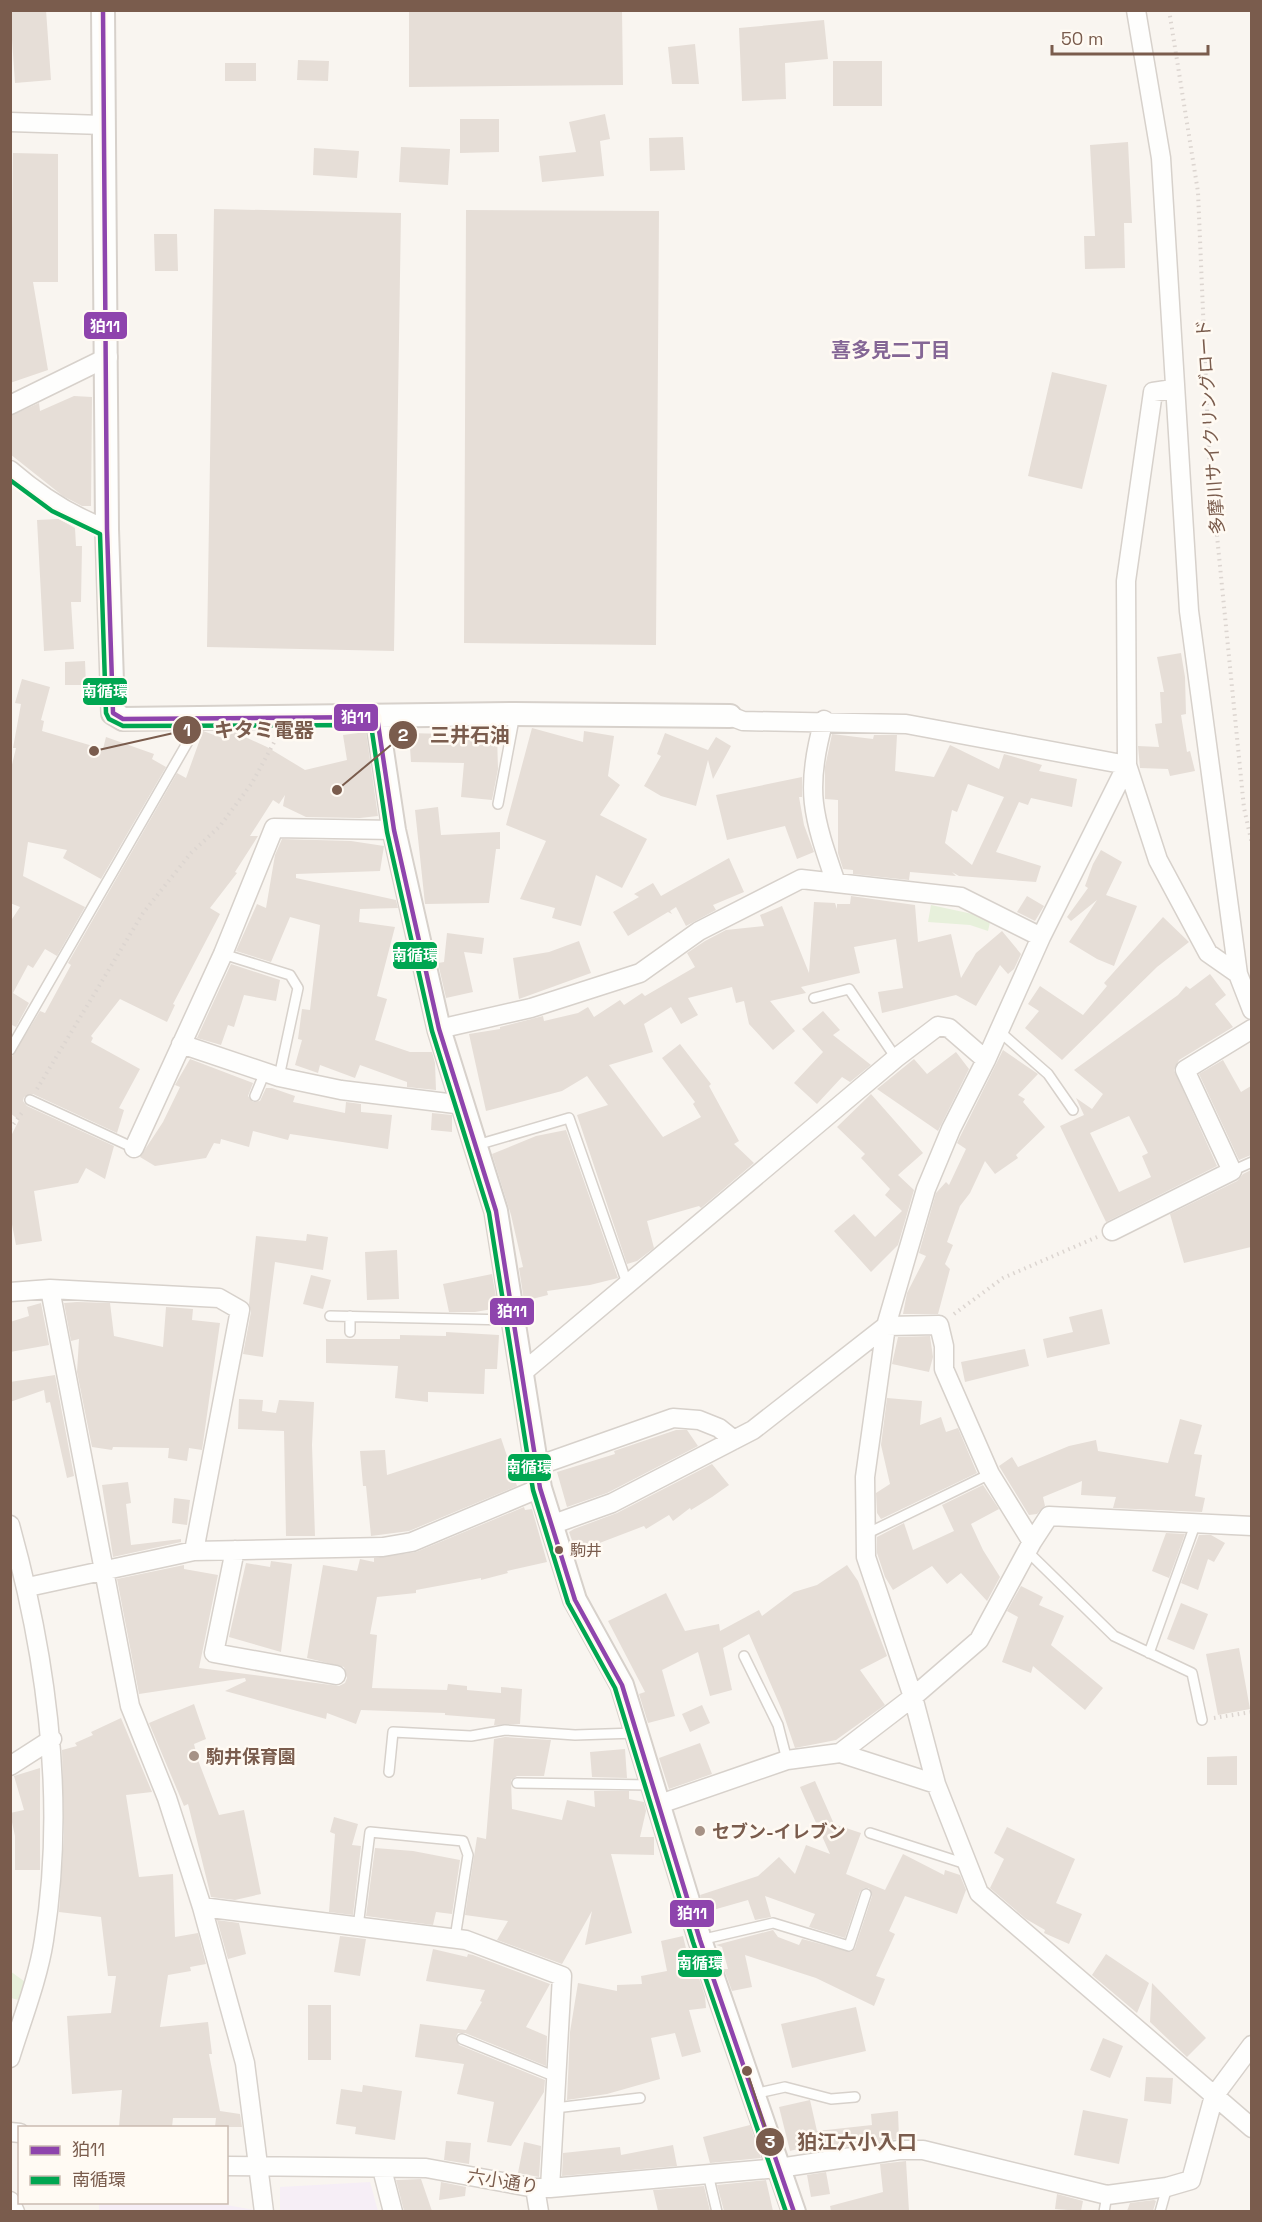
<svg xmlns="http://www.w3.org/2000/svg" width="1262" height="2222" viewBox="0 0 1262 2222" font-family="'Space Grotesk','Noto Sans JP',sans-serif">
<rect width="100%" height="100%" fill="#f9f5f0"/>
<!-- education -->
<path fill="#f6eef6" d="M370 2182 378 2211H280V2187Z
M99 2202 216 2203 260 2211 99 2212Z"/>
<!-- green -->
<path fill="#e7f0db" d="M931 905 991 918 988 931 970 925 928 922Z
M10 1971 28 1984 22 2001 11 1998Z"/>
<!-- building -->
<path fill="#e6ded7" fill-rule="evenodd" d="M10 10H46L51 80 15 83Z
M409 10H622L623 85 409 87Z
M824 20 828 59 785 63 786 99 742 101 739 28Z
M695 44 699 84H672L668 47Z
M298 60 329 61 328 81 297 80Z
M833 61H882V106H833Z
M225 63H256V81H225Z
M605 114 610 139 600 141 604 176 542 182 539 156 576 152 569 122Z
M460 119H499V152L460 153Z
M683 137 685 170 650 171 649 138Z
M1128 142 1132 223H1124L1125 268 1085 269 1084 236H1095L1090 145Z
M401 147 450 149 448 185 399 182Z
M314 148 359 151 357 178 313 175Z
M13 153 58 154V282H33L48 370 10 383Z
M214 209 401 213 394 651 207 647Z
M466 210 659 211 656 645 464 643Z
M154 234H177L178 271H155Z
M1052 372 1107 385 1082 489 1028 476Z
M74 396 92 397 91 506H82L63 496 10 454V416L39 403 40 411Z
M59 519 75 528 76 546H82L81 602H71L74 649 44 651 37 520Z
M1181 653 1185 677 1186 714 1181 715 1187 752 1190 751 1195 771 1170 776 1168 769 1140 768 1138 746 1159 747 1155 724 1162 723 1160 692H1164L1157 657Z
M85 661 86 685H65V662Z
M22 679 50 687 41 720 44 721 42 731 103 749 106 737 154 754 152 759 166 767 101 879 63 858 67 850 28 842 23 876 85 907 57 956 45 949 33 968 28 965 13 993 29 1003 16 1027 10 1024V922L20 907 10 903V773L16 748H13L21 704 15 703Z
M532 728 583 742 584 731 614 736 608 776 620 785 600 815 647 839 622 888 596 875 581 926 552 918 555 908 520 899 546 841 506 825Z
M203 731 228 740 232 731 267 747 305 770 347 760 343 735 366 732 378 816 360 818 306 817 283 806 285 795 279 804 273 800 250 836H258L235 872 237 873 210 908 220 914 173 1004 175 1005 167 1022 120 999 91 1036 93 1038 91 1042 140 1069 119 1108 124 1110 117 1133 33 1094 24 1097 23 1101 27 1106 114 1146 105 1179 86 1168 78 1183 34 1191 42 1241 16 1245 10 1214V1138L19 1120 10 1113V1060L40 1011 45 1013 71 965 68 963 177 773 186 778Z
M409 733 446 734V736L497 734 498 769 492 800 461 797 464 763 411 762Z
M665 733 708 750 716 737 731 746 713 779 708 760 696 806 661 796 644 786 661 756 657 754Z
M832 734 873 739 874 735H897L895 771 934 777 950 745 999 769 1004 754 1042 765 1039 771 1077 779 1072 807 1031 798 1028 805 1019 802 996 852 1041 866 1036 882 959 876 952 872 956 876 910 872 909 880 853 874V870L843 869 838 853V800L825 799V767ZM968 784 1004 797 972 865 945 843 952 810 957 812Z
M802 777V797H799L804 825 814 852 797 859 785 826 727 840 716 795Z
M438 807 441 835 500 832V849H496L489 903 425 904 415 810Z
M282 839 351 841 384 846 380 871 296 874V878L396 900 398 908 360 909 359 922 395 927 377 996 387 999 375 1040 410 1052H432L435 1063 436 1090 407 1087V1082L360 1065 355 1078 320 1065 318 1073 295 1065 302 1040 298 1039 302 1009 310 1010 320 925 290 917 271 962 236 951 257 904 266 908 275 855Z
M1101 850 1122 862 1106 895 1137 906 1114 966 1097 959 1069 942 1097 900 1071 921 1067 917 1088 888 1085 886 1093 864Z
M729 858 744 892 713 905 716 910 686 926 676 907 670 911 672 914 668 912 628 936 613 912 639 897 634 894 653 883 661 896Z
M851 896 915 905 918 942 951 934 961 978 976 953 1002 931 1021 954 1014 969 1008 974 1000 965 976 1006 956 995 882 1013 878 992 903 988 896 939 854 947 860 973 801 987 806 993 770 1001 795 1031 773 1050 749 1024 744 1001 736 1003 732 987 688 998 698 1015 681 1024 671 1007 644 1024 653 1052 609 1065 663 1137 701 1117 693 1104 695 1102 662 1058 680 1044 711 1084 709 1086 739 1141 734 1144 754 1163 701 1208 699 1206 647 1221 654 1248 637 1261 627 1264 577 1115 608 1105 587 1076 562 1091 486 1111 469 1034 500 1029V1027L543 1016 544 1021 578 1013 588 1007 594 1017 620 1000 624 1005 642 993 645 996 695 967 687 953 705 941 726 930 764 926 760 915 782 906 809 973 814 902 835 903 837 909V904H850Z
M1027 896 1044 906 1035 921 1017 912Z
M1163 917 1189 942 1157 967 1062 1060 1025 1028 1039 1011 1028 1004 1040 986 1083 1015 1107 986 1104 983Z
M447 933 484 938 482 954 464 952 473 992 446 998 438 963 444 962Z
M579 941 591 973 519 999 513 958 549 952Z
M231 964 280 980 276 1001 244 995 234 1027 228 1025 221 1045 197 1038Z
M1210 974 1226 995 1215 1004 1233 1027 1179 1060 1174 1070 1217 1166 1106 1222 1060 1126 1084 1115 1076 1098 1092 1109 1103 1094 1074 1070 1178 995 1186 986 1190 989ZM1129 1116 1148 1153 1142 1156 1151 1177 1119 1192 1090 1133Z
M823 1011 840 1030 833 1035 871 1065 850 1082 842 1077 817 1104 794 1083 823 1052 802 1029Z
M1003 1050 1038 1074 1018 1095 1025 1099 1023 1102 1045 1127 1016 1155 1018 1158 995 1174 985 1161 970 1193 960 1206 947 1242 953 1245 945 1264 950 1269 938 1314H903L907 1293 926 1256 919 1253 936 1193 946 1182 949 1185 966 1149 957 1143Z
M956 1052 969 1069 938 1131 877 1089 914 1059 927 1074Z
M190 1059 253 1083 248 1096 253 1102 260 1101 266 1088H272L295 1096 293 1102 345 1113 346 1102 361 1104V1112L392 1115 388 1149 290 1134 288 1140 253 1131 249 1147 221 1139 220 1144 214 1143 206 1158 155 1166 140 1157 163 1122 180 1087 175 1085Z
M1223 1060 1241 1092 1251 1086V1155L1239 1160 1199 1074Z
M871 1094 923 1153 898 1175 914 1190 898 1245 871 1272 834 1231 854 1214 875 1237 902 1211 885 1195 890 1189 861 1158 865 1154 837 1127Z
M432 1113 452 1115V1132L431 1130Z
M566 1130 618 1278 590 1285 547 1291 548 1295 524 1301 519 1268 523 1267 511 1215 492 1154 536 1136Z
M1251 1170V1247L1184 1263 1170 1214 1237 1181 1243 1174Z
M307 1234 328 1237 323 1270 275 1262 263 1357 243 1354 251 1312 249 1304 256 1236 306 1241Z
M397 1250 399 1299 367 1300 365 1252Z
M492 1274 498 1308 475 1312H449L443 1284Z
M311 1275 331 1280 323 1309 303 1304Z
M77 1302 110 1303 114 1336 163 1347 166 1307 193 1309 192 1320 220 1323 202 1450 189 1448 187 1461 168 1458 169 1448 113 1447 112 1450 92 1447 77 1372 79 1339 71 1341 64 1303Z
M41 1303 49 1345 10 1352V1322L29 1316 27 1307Z
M1102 1309 1110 1344 1047 1358 1043 1339 1073 1332 1069 1317Z
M446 1332 499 1335 497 1369H485L484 1394 428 1392V1402L395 1398 398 1366 326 1363V1339H400V1335L446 1336Z
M930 1336 933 1357 929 1372 892 1364 898 1337Z
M1025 1349 1029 1366 965 1382 961 1362Z
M55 1375 74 1476 67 1478 50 1402 46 1403 44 1390 10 1402V1382Z
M887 1398 922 1401 920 1425 941 1417 946 1432 958 1428 977 1473 881 1519 877 1513 876 1493 890 1484 881 1445Z
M239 1399 263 1400 262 1411 276 1413 279 1400 314 1402 312 1445 315 1536H286L284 1431 238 1429Z
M1180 1419 1202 1425 1194 1454 1202 1455 1195 1496 1205 1498 1202 1512 1113 1508 1116 1497 1081 1495 1082 1481 1043 1497 1045 1506 1037 1514 1029 1515 999 1466 1012 1457 1018 1467 1069 1446 1096 1440 1098 1451 1168 1463Z
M676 1430H687L698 1446 607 1493 567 1507 557 1472 615 1454 614 1451Z
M501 1438 517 1486 409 1531 371 1536 366 1486H363L360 1451 385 1450 387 1475Z
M712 1464 729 1485 712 1497 691 1510 690 1508 673 1521 669 1515 646 1529 644 1526 576 1552 569 1532 574 1529 617 1513Z
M128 1482 131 1503 126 1504 131 1545 181 1539V1542L113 1557 102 1485Z
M983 1485 999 1509 971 1524 983 1550 1000 1577 987 1601 961 1573 947 1584 932 1566 893 1590 885 1577 877 1553V1537L904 1523 913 1550 954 1531 942 1505Z
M174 1498 190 1500 187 1525 172 1523Z
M524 1507 525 1510 532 1509 547 1562 507 1571 508 1573 481 1580V1578L416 1590V1593L377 1597 370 1634 377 1635 372 1688 447 1690 448 1684 467 1686V1690L501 1693V1687L522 1689 520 1724 494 1725 495 1719 445 1715V1713L361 1710 356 1724 327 1713 326 1719 225 1691 246 1681 245 1678 139 1694 117 1579 184 1565V1569L218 1575 199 1668 339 1686 345 1683 347 1678 344 1667 307 1658 323 1565 357 1571 360 1559 374 1562V1558L416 1552Z
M1166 1533 1185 1534 1169 1578 1152 1571Z
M1199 1535H1211L1225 1543 1214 1562 1208 1559 1198 1590 1181 1583Z
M271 1561 292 1564 281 1652 229 1637 246 1563 270 1567Z
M847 1565 858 1581 887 1656 860 1670 885 1705 836 1740 795 1748 782 1710 749 1634 723 1648 732 1690 710 1696 698 1652 662 1670 675 1716 648 1723 639 1694 645 1692 608 1621 666 1593 685 1631 719 1624 720 1631 759 1610 762 1616 794 1592 817 1585Z
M1021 1586 1043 1597 1039 1605 1064 1616 1051 1645 1103 1688 1085 1710 1033 1666 1031 1673 1002 1662 1018 1617 1007 1611Z
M1181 1603 1208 1614 1194 1650 1167 1639Z
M1239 1648 1250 1709 1218 1715 1206 1654Z
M194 1704 206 1739 194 1744 198 1760 219 1815 244 1810 261 1894 235 1900 211 1897 188 1804 184 1806 149 1723Z
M702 1705 710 1723 690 1732 682 1714Z
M121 1718 152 1792 126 1795 139 1877 173 1874 175 1937 198 1933 206 1964 190 1967 191 1971 168 1975 160 2027 208 2022 212 2054H209L220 2111 240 2114 242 2127H215L216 2118H173L172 2127H119L122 2090 72 2094 67 2016 111 2013 116 1976H108L101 1917 59 1912 64 1836 62 1750 77 1746 75 1743 93 1735 91 1732Z
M505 1737 551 1740 544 1776H517L511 1780 512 1809 562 1820 567 1800 595 1807 594 1791H629V1799L644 1802 646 1811 640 1837H654V1855L611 1854 632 1933 585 1945 592 1911 562 1964 497 1940 508 1921 465 1915 477 1837 486 1839 494 1739Z
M700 1743 712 1774 669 1789 659 1758Z
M625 1749 627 1778 592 1777 590 1752Z
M1237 1756V1785H1207V1757Z
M40 1768V1870H15V1836L10 1813 24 1810 14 1776Z
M815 1781 834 1824 861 1833 846 1874 885 1890 903 1854 944 1875 945 1870 960 1875 966 1890 957 1914 905 1896 889 1931 895 1934 876 1976 885 1979 874 2006 816 1978 745 1955 752 1987 732 1991 724 1969H728L722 1947 716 1945 773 1930 778 1937 799 1945 802 1939 851 1952 855 1948 872 1896 869 1888H864L860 1892 845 1938 809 1927 815 1914 765 1896 771 1917 755 1920 748 1900 706 1912 700 1895 758 1876 779 1857 795 1874 806 1845 830 1854 800 1787Z
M334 1817 358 1824 352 1845 361 1846 353 1915 329 1912 335 1834 330 1832Z
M1007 1827 1075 1859 1056 1903 1082 1914 1069 1944 1044 1933 1045 1930 1026 1919 990 1888 1004 1859 994 1853Z
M375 1848 413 1851 460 1860 452 1914 436 1912 433 1925 366 1916Z
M217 1920 239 1923 246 1954 228 1959Z
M340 1936 366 1939 360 1976 334 1972Z
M683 1936 692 1973 697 1972 705 1996 706 2008 689 2010 701 2052 682 2057 675 2033 651 2038 660 2079 607 2094 567 2100 570 2032 578 1983 617 1991V1985L642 1984 641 1976 667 1971 661 1941Z
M433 1949 467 1957 468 1954 473 1955 550 1984 526 2027 547 2036 546 2066 465 2033H458L456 2037 459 2045 545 2080 544 2092 511 2146 487 2142 494 2102 457 2094 464 2064 415 2057 420 2024 466 2030 482 2002 480 2001 485 1990 426 1981Z
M1106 1954 1149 1983 1137 2013 1092 1975Z
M1152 1983 1206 2038 1187 2057 1150 2022Z
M308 2005H331V2060H308Z
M856 2007 866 2051 792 2068 781 2024Z
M1103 2038 1123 2046 1110 2078 1090 2070Z
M1146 2077 1173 2078 1171 2104 1144 2101Z
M363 2085 402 2091 395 2140 355 2134 356 2127 336 2124 341 2089 362 2092Z
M810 2100 817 2131 872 2125 871 2114 898 2111 899 2139 802 2153V2148L790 2151 779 2107Z
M1083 2110 1128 2119 1119 2164 1074 2155Z
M750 2125 761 2158 710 2163 703 2137Z
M446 2141 471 2143 469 2164 444 2160Z
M524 2142 541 2146 539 2177 518 2173Z
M673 2145 677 2166 562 2176 563 2153 620 2147 621 2155Z
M906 2161 909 2211H831L830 2206 883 2192 880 2164Z
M826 2172 830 2194 811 2197 807 2175Z
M421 2179 432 2211H404L396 2180Z
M766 2180 773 2211H724L717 2185Z
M441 2182 466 2187 465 2196 439 2200Z
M704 2186 710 2211H658L653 2190Z
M1057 2194 1083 2201 1081 2211 1055 2209Z
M1154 2200 1156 2201 1153 2211H1127L1130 2203Z"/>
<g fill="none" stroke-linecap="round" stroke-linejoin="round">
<defs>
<path id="service" d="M498 804 515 714
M223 954 290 975 298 988 279 1077
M814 998 849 989 896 1058
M999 1031 1048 1074 1073 1110
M10 1050 201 719
M255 1096 265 1072
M30 1100 134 1148
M477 1145 569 1118 628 1286
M1232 1171 1252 1162
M330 1316 514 1320
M350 1316V1332
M866 1534 990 1474
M1028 1552 1114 1636 1192 1673 1202 1720
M1149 1653 1195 1525
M744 1656 778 1725 787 1760
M389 1772 393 1732 471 1736 505 1730 575 1735 636 1733
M517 1783 652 1785
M870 1833 966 1864
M358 1927 370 1832 463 1841 468 1855 455 1938
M700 1940 773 1923 849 1946 866 1894
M462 2039 556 2077
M754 2094 785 2087 831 2099 855 2097
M555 2108 640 2098
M708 2174 717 2212
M1104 2212 1107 2195
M1160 2212 1167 2187"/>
<path id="minor" d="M1136 10 1161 158 1189 611 1238 974 1252 1010
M10 122 103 125
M1173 389 1153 392 1126 581 1127 765 1158 860 1208 953 1238 974
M10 405 108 357
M10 470C40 496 70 516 107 529
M730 716 743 721 906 724 1127 765
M824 720C804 790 813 816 836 883
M1127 765 1041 937 986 1060 951 1129 926 1189 886 1326 865 1477 866 1557 913 1697 936 1784 979 1893 1252 2128
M439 1029 531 1008 640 973 699 931 801 879 961 897 1041 937
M181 1044 279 1077 341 1090 464 1105
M134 1148 223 954 274 828 394 830
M1112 1231 1232 1171 1185 1070 1252 1029
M50 1289 130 1706 167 1798 202 1907 245 2063 264 2212
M10 1292 50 1289 219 1298 240 1310 194 1551
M522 1373 896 1058 938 1026 949 1028 986 1060
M537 1466 673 1418 699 1420 719 1428 734 1440
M10 1525C47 1658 66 1802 44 1940 38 1979 22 2019 10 2058
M551 1525 612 1503 753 1430 886 1326 939 1325 944 1346V1369L990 1474 1032 1542
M235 1550 214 1653 336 1675
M28 1587 194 1551 383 1547 412 1542 540 1488
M840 1753 936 1784
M10 1766 52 1739
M657 1805 787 1760 840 1753 913 1697 979 1640 1032 1542 1049 1516 1252 1526
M202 1907 466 1940 562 1976 550 2188
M10 2132 20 2133
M226 2166 426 2168 535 2188H550L779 2168 899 2150H923L1107 2195 1167 2187 1191 2180 1214 2096 1252 2045
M382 2169 393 2212
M535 2188 539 2212
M10 2201 15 2212"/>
<path id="tertiary" d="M103 10 107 529 113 713 123 719 515 714 730 716
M377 717 394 830 439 1029 496 1211 540 1488 575 1600 622 1685 700 1940 794 2212"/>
</defs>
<!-- service casing -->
<use href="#service" stroke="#d7d1cb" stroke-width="12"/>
<!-- minor casing -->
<use href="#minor" stroke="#d7d1cb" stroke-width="21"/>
<!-- tertiary casing -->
<use href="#tertiary" stroke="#d7d1cb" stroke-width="26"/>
<!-- path -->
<path stroke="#dcd5d0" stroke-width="4" stroke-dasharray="1.5 4.5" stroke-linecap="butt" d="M1169 10 1198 192 1209 455 1244 808 1252 844
M37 1089 143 913 191 853 220 826 252 783 277 737
M10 1129 24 1110
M954 1314 1003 1278 1097 1237
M1214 1718 1252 1712"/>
<!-- service -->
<use href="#service" stroke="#fefefd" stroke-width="9"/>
<!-- minor -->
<use href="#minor" stroke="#fefefd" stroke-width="18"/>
<!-- tertiary -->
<use href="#tertiary" stroke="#fefefd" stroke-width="22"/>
<defs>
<path id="bus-1" d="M103 10 107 529 113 713 123 719 377 717 394 830 439 1029 496 1211 540 1488 575 1600 622 1685 700 1940 794 2212"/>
<path id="bus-2" d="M10 480 52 511 100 534 106 713 109 719 123 726 371 725 387 832 432 1031 489 1213 533 1490 568 1603 615 1688 693 1942 786 2212"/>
</defs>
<!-- bus-1 casing -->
<use href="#bus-1" stroke="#fffaf3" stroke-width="9"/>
<!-- bus-2 casing -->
<use href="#bus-2" stroke="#fffaf3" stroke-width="9"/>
<!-- bus-1 -->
<use href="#bus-1" stroke="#8e44ad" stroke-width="4.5"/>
<!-- bus-2 -->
<use href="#bus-2" stroke="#00a651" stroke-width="4.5"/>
</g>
<!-- markers -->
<circle fill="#7a5c4d" stroke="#fffaf3" stroke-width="2" cx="559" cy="1550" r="5"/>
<g fill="#a69286" stroke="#fffaf3" stroke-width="2">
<circle cx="194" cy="1756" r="6"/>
<circle cx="700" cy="1831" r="6"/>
</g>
<g text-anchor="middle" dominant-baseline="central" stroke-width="5" stroke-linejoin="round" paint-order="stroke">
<!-- bus labels -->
<g font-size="16" fill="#7a5c4d" stroke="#fffaf3" text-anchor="start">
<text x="570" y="1550">駒井</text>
</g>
<!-- street labels -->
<g font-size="18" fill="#7a5c4d" stroke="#fffaf3">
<text transform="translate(1210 427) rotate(-94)">多摩川サイクリングロード</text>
<text transform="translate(503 2181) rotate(9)">六小通り</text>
</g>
<!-- poi labels -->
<g font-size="18" font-weight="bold" fill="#7a5c4d" stroke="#fffaf3" text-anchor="start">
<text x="206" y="1756">駒井保育園</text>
<text x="712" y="1831">セブン-イレブン</text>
</g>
<!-- neighbourhood labels -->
<g font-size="20" font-weight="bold" fill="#846695" stroke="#fffaf3">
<text x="891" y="350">喜多見二丁目</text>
</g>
</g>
<!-- callouts -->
<path fill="none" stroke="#7a5c4d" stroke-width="2" d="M94 751L187 730M337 790L403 735M747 2071L770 2142"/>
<g fill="#7a5c4d" stroke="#fffaf3" stroke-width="2">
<circle cx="94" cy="751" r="6"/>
<circle cx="337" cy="790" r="6"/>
<circle cx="747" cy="2071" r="6"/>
<circle cx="187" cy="730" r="15"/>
<circle cx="403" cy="735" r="15"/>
<circle cx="770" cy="2142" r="15"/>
</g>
<g font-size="18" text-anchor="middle" font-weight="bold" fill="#fff">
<text x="187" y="736">1</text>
<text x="403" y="741">2</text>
<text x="770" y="2148">3</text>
</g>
<g font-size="20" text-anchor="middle" font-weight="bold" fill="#7a5c4d" stroke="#fffaf3" stroke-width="5" stroke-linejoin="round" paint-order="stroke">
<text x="264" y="737">キタミ電器</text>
<text x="470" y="742">三井石油</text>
<text x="857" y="2149">狛江六小入口</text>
</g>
<g stroke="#fffaf3" stroke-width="2">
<rect x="83" y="311" width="45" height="29" rx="6" fill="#8e44ad"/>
<rect x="82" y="677" width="46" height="29" rx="6" fill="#00a651"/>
<rect x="333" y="703" width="46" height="29" rx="6" fill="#8e44ad"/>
<rect x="392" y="941" width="46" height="29" rx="6" fill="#00a651"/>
<rect x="489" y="1297" width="46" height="29" rx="6" fill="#8e44ad"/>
<rect x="507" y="1453" width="45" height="29" rx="6" fill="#00a651"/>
<rect x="669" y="1899" width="46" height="29" rx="6" fill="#8e44ad"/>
<rect x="677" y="1949" width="46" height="29" rx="6" fill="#00a651"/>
</g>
<g font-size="16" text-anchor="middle" font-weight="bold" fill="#fff">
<text x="105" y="332">狛11</text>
<text x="105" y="697">南循環</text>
<text x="356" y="723">狛11</text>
<text x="415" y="961">南循環</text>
<text x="512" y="1317">狛11</text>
<text x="529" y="1473">南循環</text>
<text x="692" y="1919">狛11</text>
<text x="700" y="1969">南循環</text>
</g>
<!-- border -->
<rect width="1262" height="2222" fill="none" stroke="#7a5c4d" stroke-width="24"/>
<!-- legend -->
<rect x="18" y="2126" width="210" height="78" fill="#fffaf3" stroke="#cabbb1" stroke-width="1.5"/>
<rect x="30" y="2146" width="30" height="9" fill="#8e44ad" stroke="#cabbb1" stroke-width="1.5"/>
<text x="72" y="2156" font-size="18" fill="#7a5c4d">狛11</text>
<rect x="30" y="2176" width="30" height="9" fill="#00a651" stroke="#cabbb1" stroke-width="1.5"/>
<text x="72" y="2186" font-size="18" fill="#7a5c4d">南循環</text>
<!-- scale -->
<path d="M1052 45v9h156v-9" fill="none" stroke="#7a5c4d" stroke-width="3"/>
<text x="1061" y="45" font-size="18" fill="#7a5c4d" stroke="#fffaf3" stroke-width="4.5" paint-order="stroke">50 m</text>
</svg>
